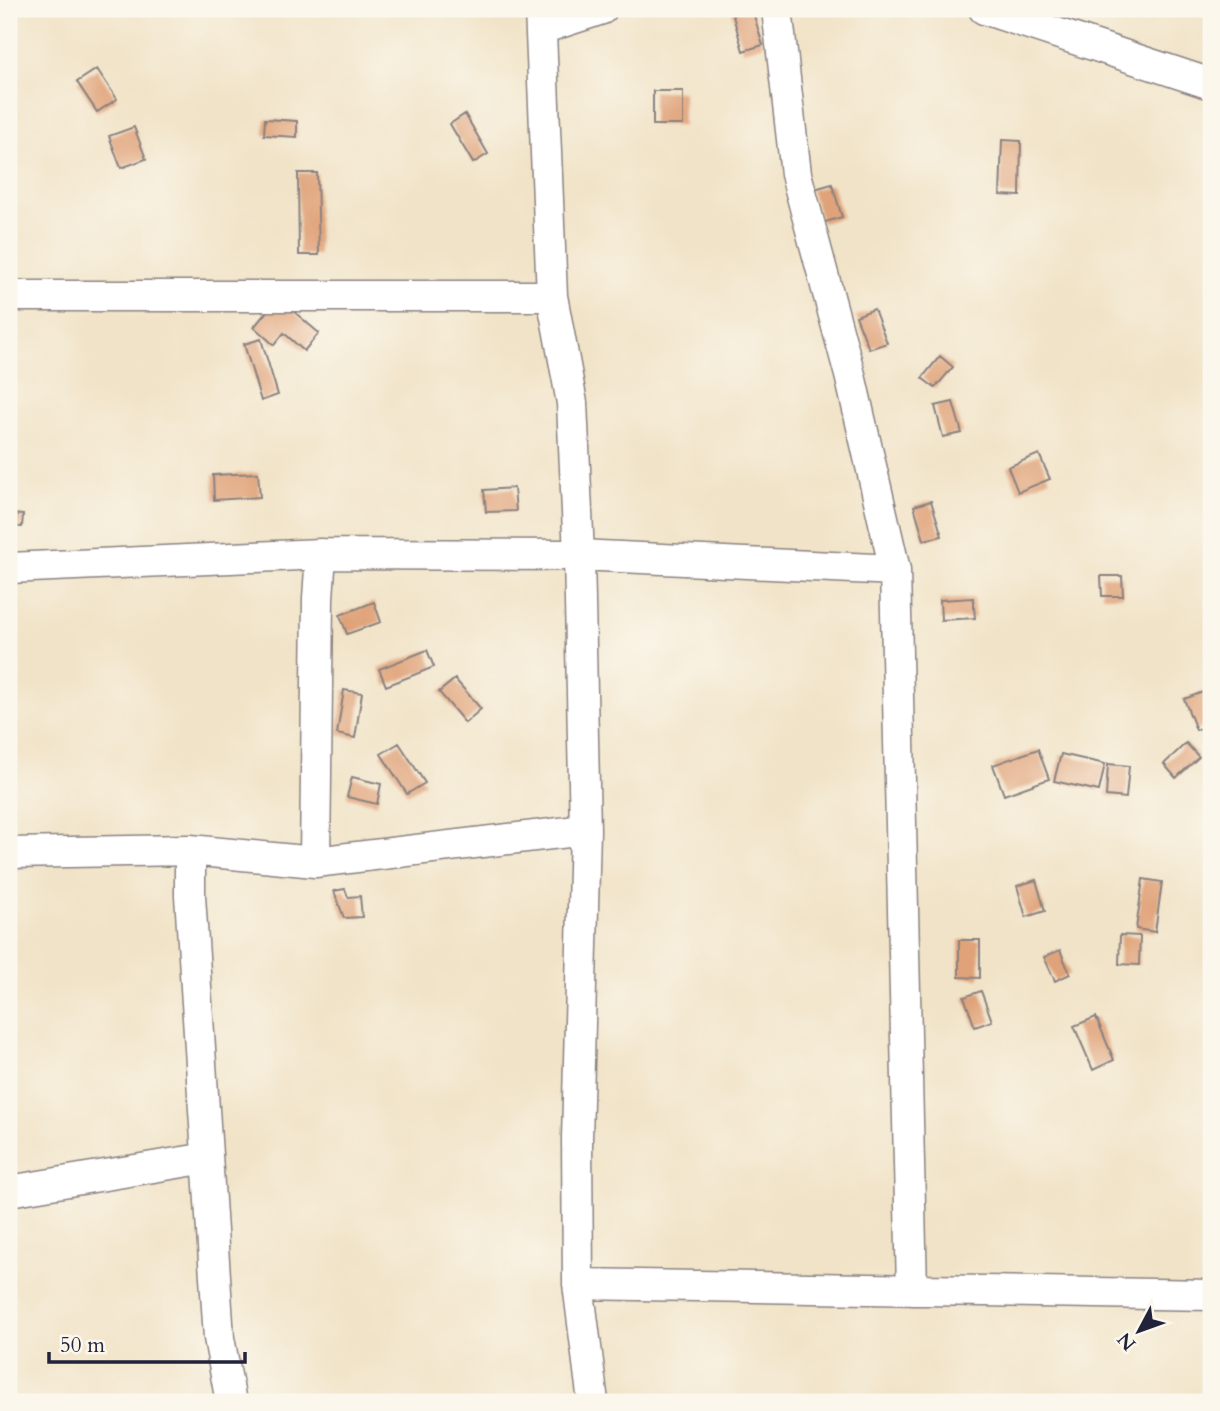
<svg xmlns="http://www.w3.org/2000/svg" width="1220" height="1411" viewBox="0 0 1220 1411" font-family="Cardo,serif">
<rect width="100%" height="100%" fill="#fbf7ec"/>
<filter id="ink" filterUnits="userSpaceOnUse"><feTurbulence type="fractalNoise" baseFrequency=".0143" numOctaves="2"/><feDisplacementMap in="SourceGraphic" scale="14" xChannelSelector="R" yChannelSelector="G"/><feConvolveMatrix kernelMatrix="1 2 1 2 8 2 1 2 1" color-interpolation-filters="sRGB"/></filter>
<filter id="wash" filterUnits="userSpaceOnUse"><feTurbulence type="fractalNoise" baseFrequency=".00686" numOctaves="4" result="noise"/><feDisplacementMap in="SourceGraphic" scale="28" xChannelSelector="R" yChannelSelector="G"/><feGaussianBlur stdDeviation="1.57" result="paint"/><feColorMatrix in="noise" values="0 0 0 0 0 0 0 0 0 0 0 0 0 0 0 0 0 1.4 0 .05"/><feComposite in="paint" operator="in"/></filter>
<g filter="url(#wash)">
<rect width="100%" height="100%" fill="#f1e3c7"/>
<g id="blocks">
<!-- building -->
<path fill="#e0a379" d="M731 9H752L763 45 743 51Z
M97 69 117 99 97 112 77 82Z
M653 91H683V125H653Z
M465 114 488 154 473 163 450 124Z
M265 119 297 121V137L264 135Z
M134 127 146 159 121 168 109 136Z
M1002 140 1021 141 1020 196 1000 195Z
M298 173H317L319 255H299Z
M832 184 842 217 822 223 811 190Z
M278 298 319 333 304 351 284 333 274 345 254 327Z
M874 309 887 343 869 349 856 316Z
M261 339 278 395 261 401 244 344Z
M940 356 953 367 935 388 922 378Z
M953 402 962 433 943 437 935 406Z
M1039 454 1050 479 1018 492 1008 467Z
M258 473 260 497 214 500 213 475Z
M514 488 516 511 486 512 484 490Z
M931 501 942 536 924 540 914 506Z
M9 514 23 515 22 527 9 526Z
M1101 576H1122L1123 596H1102Z
M973 598 975 618 941 620 940 600Z
M374 602 381 622 347 634 340 615Z
M427 650 434 667 386 686 379 669Z
M455 679 481 709 465 723 439 692Z
M344 690 362 693 355 738 337 734Z
M1203 692 1211 713V724L1196 730 1184 699Z
M399 743 425 783 407 794 381 754Z
M1186 743 1199 757 1176 778 1164 764Z
M1038 749 1049 779 1004 795 993 765Z
M1061 754 1105 764 1099 791 1054 781Z
M1108 764 1129 766 1126 798 1106 796Z
M352 777 381 784 377 804 347 797Z
M1143 879 1162 882 1155 932 1136 929Z
M1036 880 1045 911 1026 917 1017 886Z
M345 889 348 897 360 896 362 917 344 918 334 891Z
M1120 935 1140 936 1139 965 1119 964Z
M959 940H980V978L959 977Z
M1060 950 1070 974 1055 981 1044 957Z
M981 991 992 1021 975 1027 964 997Z
M1096 1017 1114 1060 1093 1070 1074 1026Z"/>
</g>
</g>
<g filter="url(#ink)">
<use href="#blocks" fill-opacity="0" stroke="#8a8281" stroke-width="2"/>
<g fill="none" stroke-linecap="round" stroke-linejoin="round">
<defs>
<path id="minor" d="M540 9 552 296 572 403 579 555 585 830 577 1139 578 1284 593 1402
M777 9 796 174 850 375 895 570 912 1290
M984 9 1211 84
M541 29 602 9
M9 296H552
M9 568 321 554 579 555 895 570
M190 850V896L219 1338 231 1402
M9 853 190 850 315 862 585 830
M315 862 318 598 321 554
M9 1191 207 1158
M578 1284 1211 1295"/>
</defs>
<!-- minor casing -->
<use href="#minor" stroke="#8a8281" stroke-width="33"/>
<!-- minor -->
<use href="#minor" stroke="#fff" stroke-width="30"/>
</g>
</g>
<!-- margin -->
<rect width="1220" height="1411" fill="none" stroke="#fbf7ec" stroke-width="35"/>
<!-- north arrow -->
<g transform="translate(1139 1331) rotate(229)" stroke="#fbf7ec" stroke-width="5" paint-order="stroke">
<path d="M0-5L12 26L0 18L-12 26Z" fill="#22223b"/>
<text y="-10" font-size="19" font-weight="bold" text-anchor="middle" fill="#22223b">N</text>
</g>
<!-- scale -->
<path d="M49 1352v10h196v-10" fill="none" stroke="#22223b" stroke-width="3.5"/>
<text x="60" y="1352" font-size="21" fill="#22223b" stroke="#fbf7ec" stroke-width="5" paint-order="stroke">50 m</text>
</svg>
